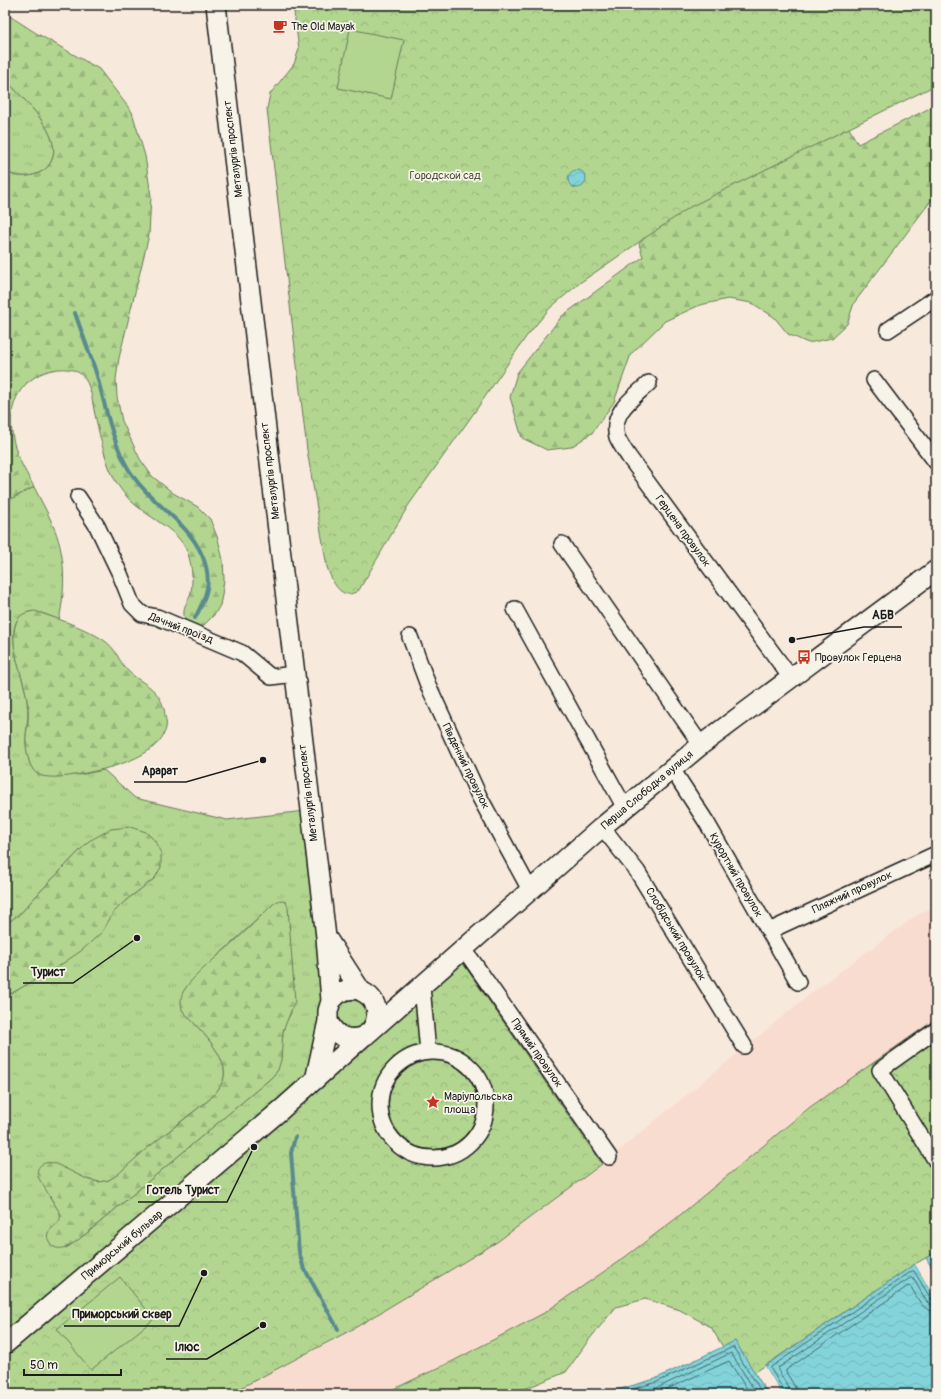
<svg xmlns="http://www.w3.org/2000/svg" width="941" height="1399" viewBox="0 0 941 1399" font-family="Pangolin,sans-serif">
<defs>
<pattern id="grass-tufts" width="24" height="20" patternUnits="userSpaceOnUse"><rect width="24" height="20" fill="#b2d690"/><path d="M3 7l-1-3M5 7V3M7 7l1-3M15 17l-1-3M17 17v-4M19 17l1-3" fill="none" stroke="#98b77c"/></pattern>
<pattern id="forest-firs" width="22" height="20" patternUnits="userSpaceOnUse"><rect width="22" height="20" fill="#b2d690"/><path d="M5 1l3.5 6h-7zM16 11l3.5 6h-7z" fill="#98b77c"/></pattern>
<pattern id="park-crowns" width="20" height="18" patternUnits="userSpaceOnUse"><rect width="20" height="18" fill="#b2d690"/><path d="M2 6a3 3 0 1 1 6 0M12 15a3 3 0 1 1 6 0" fill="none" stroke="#98b77c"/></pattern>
<pattern id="water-waves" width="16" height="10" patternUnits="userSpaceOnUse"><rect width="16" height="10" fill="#83d4da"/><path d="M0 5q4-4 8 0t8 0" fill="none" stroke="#71b5ba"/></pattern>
</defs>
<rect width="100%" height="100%" fill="#f8e9dd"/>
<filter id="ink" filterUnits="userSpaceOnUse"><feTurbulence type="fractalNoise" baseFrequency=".025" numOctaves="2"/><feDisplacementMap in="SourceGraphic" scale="8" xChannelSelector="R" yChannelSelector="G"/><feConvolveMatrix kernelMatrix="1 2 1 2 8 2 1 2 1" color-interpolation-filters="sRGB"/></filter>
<g filter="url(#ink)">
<!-- built -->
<path fill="#f9dcd0" d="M936 905V1019L810 1107 674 1220 625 1257 544 1313 453 1361 383 1394H229L353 1329 497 1242 602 1164 815 990 911 919Z"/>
<!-- grass -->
<path fill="url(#grass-tufts)" stroke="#677956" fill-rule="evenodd" d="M5 79C22 98 65 135 51 162 48 166 47 168 43 171 29 178 20 178 5 172Z
M34 487C40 499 47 511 52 523 66 553 66 588 59 620 52 617 44 613 36 612 32 611 28 612 24 614 0 626 25 680 27 700 29 714 27 723 26 736 25 745 28 753 29 761L79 775 104 770 135 798 227 820 305 811 325 999 311 1075 5 1333V997L59 966 102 932 113 913 125 901 155 878 89 841 36 896 22 912 5 925V834L6 833 5 831V502ZM276 902 288 907 291 1013 286 1022 283 1031 278 1070 271 1078 87 1233 68 1247 65 1248 50 1231C52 1227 58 1225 60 1221 64 1214 54 1203 49 1197L79 1176C89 1180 99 1184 109 1180 121 1176 134 1159 144 1151 166 1133 188 1116 210 1099 215 1094 220 1088 223 1081 232 1058 196 1026 182 1010L208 965Z
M338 1014a14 14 0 1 1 28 0a14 14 0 1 1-28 0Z"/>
<!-- forest -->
<path fill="url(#forest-firs)" stroke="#677956" d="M5 13 36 33 99 69 132 112 145 156 151 196 149 235 119 358 116 379 117 397 122 421 140 459 152 476 173 493 198 507 210 519 218 539 223 560 224 579 222 595 220 605 215 614 202 627C188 627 181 620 185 606 187 602 190 597 191 592 193 580 192 568 189 557 182 532 156 522 138 507 127 499 118 487 112 474 103 454 99 432 94 410 92 399 91 388 85 379 83 375 77 371 73 370 60 367 46 370 35 377 7 394 7 430 19 458 23 468 29 477 34 487L5 502V172C20 178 29 178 43 171 47 168 48 166 51 162 65 135 22 98 5 79Z
M936 105V194L854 303 847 324 832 338 808 343 788 334 774 317 752 303 728 299 700 305 665 321 631 354 614 402 592 433 571 447 547 450 522 438 510 397 517 373 562 316 643 257 639 244 652 229 636 204 846 123 858 144Z
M35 611C58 619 81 626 102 639 118 649 117 660 128 671 138 681 150 684 158 696 162 701 165 710 165 716 166 719 167 724 166 728 160 754 118 766 95 771 81 774 47 782 36 773 28 767 25 745 26 736 26 731 28 726 28 721 29 714 28 706 27 700 24 677 8 646 16 623 19 614 27 612 35 611Z
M130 827 146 832 155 841 161 853V867L155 878 125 901 113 913 102 932 81 951 59 966 5 997V925L22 912 36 896 89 841 111 829Z
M280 900 286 902 288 907 295 1001 283 1031 281 1060 278 1070 271 1078 87 1233C78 1240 56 1260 48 1239 44 1227 63 1227 60 1213L38 1177C35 1166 43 1161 54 1163L89 1180 99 1182 109 1180 117 1175 145 1150 210 1099C215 1094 220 1088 223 1081 232 1058 196 1026 182 1010 181 1004 180 998 183 992 192 976 219 955 233 943 247 930 260 917 273 904Z"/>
<!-- park -->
<path fill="url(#park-crowns)" stroke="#677956" d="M293 5H936V85L690 207 581 282 550 308 526 337 476 410 408 506 359 590C341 603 332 581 327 567L307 450 267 109 270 94 294 64 299 49Z
M462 962 602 1164 497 1242 353 1329 229 1394H5V1354L287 1115Z
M936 1019V1252L915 1264 754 1373 735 1341 723 1347 711 1327 680 1310 645 1299 616 1307 588 1341 566 1372 527 1388 505 1394H383L453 1361 544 1313 625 1257 674 1220 810 1107Z"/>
<!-- pitch -->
<path fill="#b2d690" stroke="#677956" d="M350 29 404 40 391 99 338 88Z
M120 1277 154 1319 91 1370 57 1329Z"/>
<!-- water -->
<path fill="url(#water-waves)" stroke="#5a8a8e" d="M568 179a9 9 0 1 1 18 0a9 9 0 1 1-18 0Z
M936 1252V1275L926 1258Z
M915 1264 936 1300V1394H782L765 1366Z
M735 1341 768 1394H603L655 1379Z"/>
<!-- pier -->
<path fill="#f8e9dd" d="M916 1263 936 1296V1300L915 1264Z
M765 1366 782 1394H779L763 1367Z"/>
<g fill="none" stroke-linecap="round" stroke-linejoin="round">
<!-- shore -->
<path stroke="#456668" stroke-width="1" d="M617 1394 657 1382 733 1347 763 1394
M635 1394 659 1387 731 1353 757 1394
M656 1394 729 1361 750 1394
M785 1394 784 1391 771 1369V1367L912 1271H914L931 1299 936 1301
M790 1394 789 1388 778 1370V1368L910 1278H913L927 1302 931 1305 936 1306
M796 1394 795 1387 786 1372V1370L908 1286 911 1287C917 1297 922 1311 936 1312"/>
<!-- stream -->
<path stroke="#5a8a8e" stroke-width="4" d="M75 313C82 334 91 355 97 376 106 408 112 442 129 470 149 503 187 520 202 555 213 580 207 596 195 618
M295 1137 291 1153 299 1252 303 1266 338 1329"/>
<defs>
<path id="minor" d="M888 330 936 298
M874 380 936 462
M649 383C633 398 610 413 617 437 620 444 625 451 629 457L791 678
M78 497 97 526 120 574 132 604 142 614 157 617 242 653 271 677 294 674
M562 544 701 745
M515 609 625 808
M410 637 428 685 479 796 530 890
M672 769 707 823 798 982
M602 827 637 871 744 1046
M769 931 936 854
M464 949 609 1157
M422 986 428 1052
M936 1030 880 1070 936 1161
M380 1105a53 53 0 1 1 106 0a53 53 0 1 1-106 0Z"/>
<path id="tertiary" d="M216 5 326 937 331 1001
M328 940 361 991C377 998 381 1014 372 1029
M328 1021C335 1037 350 1043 366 1035L602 827 701 745 936 570
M315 1080 328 1021V1011L331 1001 338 994 346 990 356 989 361 991
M5 1344 282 1109 365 1035"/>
</defs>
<!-- minor casing -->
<use href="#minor" stroke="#1c1c1c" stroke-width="18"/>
<!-- tertiary casing -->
<use href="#tertiary" stroke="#1c1c1c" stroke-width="22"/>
<!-- minor -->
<use href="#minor" stroke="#f7f3e8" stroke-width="15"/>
<!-- tertiary -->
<use href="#tertiary" stroke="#f7f3e8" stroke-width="19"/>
</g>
</g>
<!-- icons -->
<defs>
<symbol id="cafe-bare" viewBox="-9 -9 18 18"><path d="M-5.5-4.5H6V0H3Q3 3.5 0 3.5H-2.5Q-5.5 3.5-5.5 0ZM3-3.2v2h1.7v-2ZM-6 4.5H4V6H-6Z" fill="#c8321e" stroke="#f7f3e8" stroke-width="2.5" paint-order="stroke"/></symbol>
<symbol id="bus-bare" viewBox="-9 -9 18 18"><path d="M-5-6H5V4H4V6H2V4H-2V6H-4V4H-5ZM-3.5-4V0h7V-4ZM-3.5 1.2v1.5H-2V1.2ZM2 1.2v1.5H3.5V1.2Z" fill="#c8321e" stroke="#f7f3e8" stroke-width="2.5" paint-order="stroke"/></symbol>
<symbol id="sight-bare" viewBox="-9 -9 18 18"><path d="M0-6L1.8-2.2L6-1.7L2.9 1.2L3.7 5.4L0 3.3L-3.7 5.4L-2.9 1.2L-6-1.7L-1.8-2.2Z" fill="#c8321e" stroke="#f7f3e8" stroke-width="2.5" paint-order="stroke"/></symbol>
</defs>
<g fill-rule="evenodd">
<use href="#cafe-bare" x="270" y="16" width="20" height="20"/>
<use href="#bus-bare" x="794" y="647" width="20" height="20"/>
<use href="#sight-bare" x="423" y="1092" width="20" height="20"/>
</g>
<g text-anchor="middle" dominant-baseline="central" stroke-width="3.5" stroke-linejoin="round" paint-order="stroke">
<!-- poi labels -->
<g font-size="11" fill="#1c1c1c" stroke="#f7f3e8" text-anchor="start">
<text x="291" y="26">The Old Mayak</text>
<text x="815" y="657">Провулок Герцена</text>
<text x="444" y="1096">Маріупольська<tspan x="444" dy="13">площа</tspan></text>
</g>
<!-- street labels -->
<g font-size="11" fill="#1c1c1c" stroke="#f7f3e8">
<text transform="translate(233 149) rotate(-97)">Металургів проспект</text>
<text transform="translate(270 471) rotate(-97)">Металургів проспект</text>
<text transform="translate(683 531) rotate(54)">Герцена провулок</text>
<text transform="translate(181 628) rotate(21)">Дачний проїзд</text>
<text transform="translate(466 766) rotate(64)">Південний провулок</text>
<text transform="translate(647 790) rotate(-40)">Перша Слободка вулиця</text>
<text transform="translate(308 793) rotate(-97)">Металургів проспект</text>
<text transform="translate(736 875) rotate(60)">Курортний провулок</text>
<text transform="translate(852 892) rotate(-25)">Пляжний провулок</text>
<text transform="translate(676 934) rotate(59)">Слобідський провулок</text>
<text transform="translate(537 1053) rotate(55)">Прямий провулок</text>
<text transform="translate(122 1245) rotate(-40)">Приморський бульвар</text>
</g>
<!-- park labels -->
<g font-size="11" fill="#49543f" stroke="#f7f3e8">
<text x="445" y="175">Городской сад</text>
</g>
</g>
<!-- callouts -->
<path fill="none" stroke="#1c1c1c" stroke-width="1.5" d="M792 640L864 627H902M263 760L186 782H134M137 938L73 983H23M254 1147L227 1202H138M204 1273L179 1326H64M263 1325L207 1359H166"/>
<g fill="#1c1c1c" stroke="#f7f3e8" stroke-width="1.5">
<circle cx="792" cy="640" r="4"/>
<circle cx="263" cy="760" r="4"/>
<circle cx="137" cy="938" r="4"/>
<circle cx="254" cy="1147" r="4"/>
<circle cx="204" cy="1273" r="4"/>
<circle cx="263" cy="1325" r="4"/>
</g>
<g font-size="12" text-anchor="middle" font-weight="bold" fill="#1c1c1c" stroke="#f7f3e8" stroke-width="3.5" stroke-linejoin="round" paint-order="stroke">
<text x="883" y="619">АБВ</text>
<text x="160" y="775">Арарат</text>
<text x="48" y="976">Турист</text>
<text x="183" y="1194">Готель Турист</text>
<text x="122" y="1318">Приморський сквер</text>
<text x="187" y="1351">Ілюс</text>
</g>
<!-- margin -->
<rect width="941" height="1399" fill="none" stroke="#f7f3e8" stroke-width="20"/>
<rect x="10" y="10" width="921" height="1379" fill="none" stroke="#1c1c1c" stroke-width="1.5" filter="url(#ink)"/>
<!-- scale -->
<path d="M24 1369v6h97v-6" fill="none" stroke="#1c1c1c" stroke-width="2"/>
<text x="30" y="1369" font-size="12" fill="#1c1c1c" stroke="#f7f3e8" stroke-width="3" paint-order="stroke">50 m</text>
</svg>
